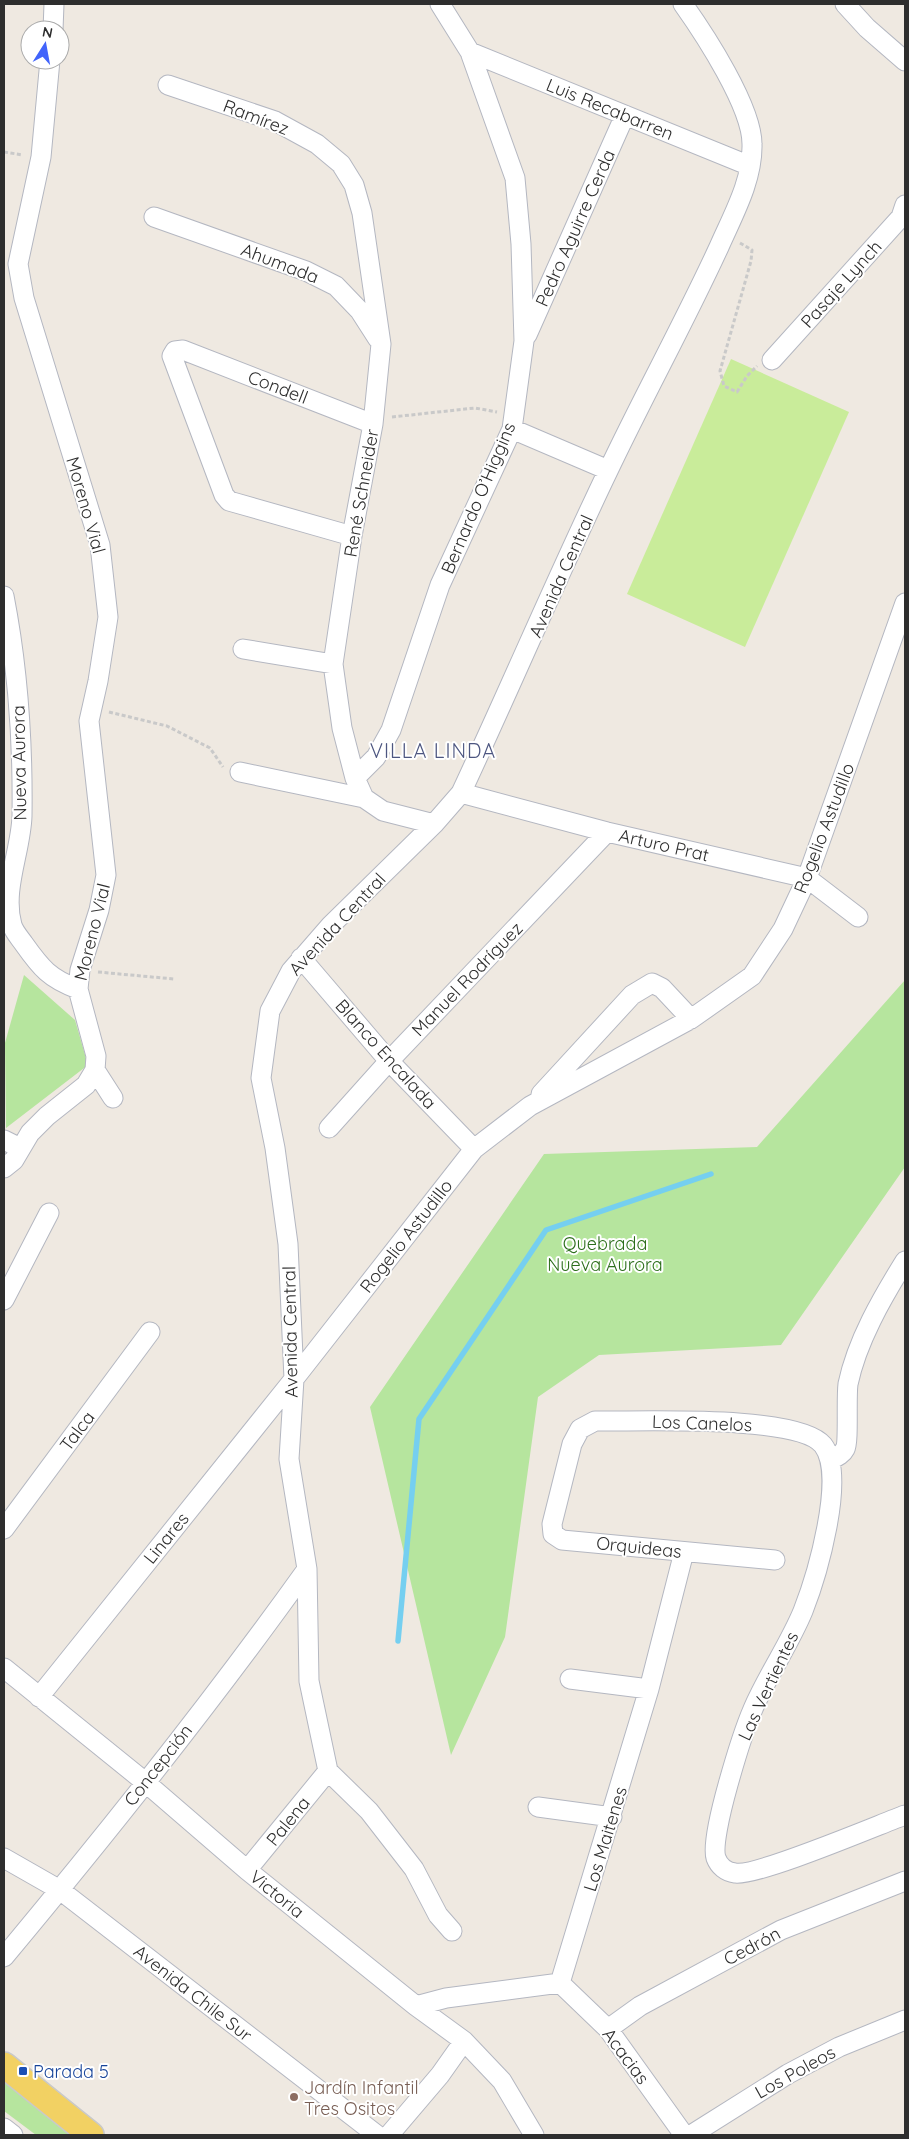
<svg xmlns="http://www.w3.org/2000/svg" width="909" height="2139" viewBox="0 0 909 2139" font-family="Quicksand,sans-serif">
<rect width="100%" height="100%" fill="#efe9e1"/>
<!-- green -->
<path fill="#b6e59e" d="M24 975 75 1020 88 1065 6 1128 5 1043Z
M905 980V1167L781 1345 599 1355 538 1397 505 1637 451 1755 370 1407 544 1154 757 1147Z
M4 2071 86 2135H36L4 2111Z"/>
<!-- pitch -->
<path fill="#c9ec9a" d="M731 359 849 412 745 647 627 594Z"/>
<g fill="none" stroke-linecap="round" stroke-linejoin="round">
<!-- stream -->
<path stroke="#75cff0" stroke-width="5.5" d="M398 1641 419 1419 546 1230 711 1174"/>
<defs>
<path id="minor" d="M845 4 867 28 905 61
M53 30 54 4
M470 52 750 166
M168 85 275 121 317 144 341 164 354 185 362 213 381 344 373 424 352 536 333 664 342 728 355 778 364 798
M154 217 306 271 336 286 360 311 378 339
M527 335 625 115
M772 360 901 217 905 205
M512 429 608 470
M352 536 229 501 224 495 172 356 175 351 183 350 373 424
M4 596C18 668 23 742 22 816 21 851 2 890 12 925 14 932 20 938 24 944 41 968 50 979 78 989
M243 649 333 664
M240 772 364 798 383 811 434 824
M355 778 376 757 391 730 440 585 512 429 524 341 521 244 515 178 470 52 440 4
M461 793 607 832 807 878 858 917
M301 958 389 1061 474 1149
M95 1070 113 1098
M541 1094 632 995 652 983 662 988 691 1019
M329 1128 389 1061 607 832
M4 1140 20 1148
M4 1168 14 1160 30 1133 47 1116 86 1085 95 1070 96 1056 78 989 80 970 99 910 106 875 89 721 98 681 108 617 100 545 24 298 18 264 41 157 50 60
M4 1300 49 1213
M830 1460C836 1457 842 1455 845 1449 849 1442 846 1399 848 1384 857 1341 882 1298 905 1261
M4 1529 150 1332
M775 1560 562 1540 553 1534 552 1524 572 1444 580 1429 595 1421C638 1422 798 1414 823 1445 847 1476 816 1578 803 1611 789 1645 767 1676 753 1709 743 1732 709 1837 716 1858 719 1866 726 1872 735 1873 756 1877 878 1825 905 1815
M4 1668 145 1782 247 1870 416 2006 464 2041 502 2081 534 2135
M570 1679 649 1689
M39 1697 294 1379 474 1149 530 1106 691 1019 752 976 783 929 807 878 905 603
M538 1807 612 1817
M4 1858 60 1890 377 2135
M247 1870 328 1771
M452 1931 438 1915 414 1869 369 1811 328 1771 309 1681 307 1569 289 1459 294 1379 288 1244 275 1148 261 1078 270 1011 291 971 331 925 434 824 461 793C511 686 557 577 608 471 644 395 684 323 719 247 733 215 753 180 752 144 752 107 705 35 683 4
M4 1957C109 1831 212 1702 307 1569
M560 1983 649 1689 684 1552
M560 1983 608 2029 684 2135
M416 2006 446 1998 560 1983
M608 2029 640 2006 781 1930 905 1881
M4 2128 13 2135
M389 2135 440 2075 464 2041
M691 2135 788 2074 839 2047 905 2020"/>
<path id="major" d="M4 2065 91 2135"/>
</defs>
<!-- minor casing -->
<use href="#minor" stroke="#b4b7c1" stroke-width="21"/>
<!-- major casing -->
<use href="#major" stroke="#c9c9c9" stroke-width="28"/>
<!-- path -->
<path stroke="#c9c9c9" stroke-width="3" stroke-dasharray="4 2.5" stroke-linecap="butt" d="M4 152 23 155
M740 243 752 250 751 261 720 371 724 386 737 392 747 376 757 366
M392 417 475 408 497 412
M109 712 167 726 210 748 223 767
M98 972 174 979"/>
<!-- minor -->
<use href="#minor" stroke="#fff" stroke-width="19"/>
<!-- major -->
<use href="#major" stroke="#f2d163" stroke-width="25"/>
</g>
<!-- markers -->
<rect fill="#1a4fb4" stroke="#fff" stroke-width="2" x="18" y="2066" width="10" height="10" rx="2.5"/>
<circle fill="#8d6e63" stroke="#fff" stroke-width="2" cx="294" cy="2097" r="5"/>
<g text-anchor="middle" dominant-baseline="central" stroke-width="4" stroke-linejoin="round" paint-order="stroke">
<!-- street labels -->
<g font-size="18" fill="#2e2e2e" stroke="#fff">
<text transform="translate(610 109) rotate(22)">Luis Recabarren</text>
<text transform="translate(256 117) rotate(21)">Ramírez</text>
<text transform="translate(575 228) rotate(-66)">Pedro Aguirre Cerda</text>
<text transform="translate(280 263) rotate(21)">Ahumada</text>
<text transform="translate(841 284) rotate(-48)">Pasaje Lynch</text>
<text transform="translate(278 387) rotate(21)">Condell</text>
<text transform="translate(361 493) rotate(-80)">René Schneider</text>
<text transform="translate(478 498) rotate(-67)">Bernardo O’Higgins</text>
<text transform="translate(86 505) rotate(74)">Moreno Vial</text>
<text transform="translate(561 576) rotate(-66)">Avenida Central</text>
<text transform="translate(19 763) rotate(-91)">Nueva Aurora</text>
<text transform="translate(824 828) rotate(-69)">Rogelio Astudillo</text>
<text transform="translate(664 845) rotate(13)">Arturo Prat</text>
<text transform="translate(337 924) rotate(-47)">Avenida Central</text>
<text transform="translate(92 932) rotate(-76)">Moreno Vial</text>
<text transform="translate(467 979) rotate(-46)">Manuel Rodríguez</text>
<text transform="translate(386 1054) rotate(48)">Blanco Encalada</text>
<text transform="translate(406 1236) rotate(-52)">Rogelio Astudillo</text>
<text transform="translate(290 1332) rotate(-91)">Avenida Central</text>
<text transform="translate(702 1423) rotate(2)">Los Canelos</text>
<text transform="translate(77 1431) rotate(-53)">Talca</text>
<text transform="translate(166 1538) rotate(-51)">Linares</text>
<text transform="translate(639 1547) rotate(6)">Orquideas</text>
<text transform="translate(768 1686) rotate(-65)">Las Vertientes</text>
<text transform="translate(158 1765) rotate(-52)">Concepción</text>
<text transform="translate(288 1821) rotate(-51)">Palena</text>
<text transform="translate(605 1839) rotate(-73)">Los Maitenes</text>
<text transform="translate(277 1894) rotate(39)">Victoria</text>
<text transform="translate(752 1946) rotate(-28)">Cedrón</text>
<text transform="translate(193 1993) rotate(38)">Avenida Chile Sur</text>
<text transform="translate(626 2056) rotate(53)">Acacias</text>
<text transform="translate(795 2072) rotate(-29)">Los Poleos</text>
</g>
<!-- park labels -->
<g font-size="18" fill="#2c6e1b" stroke="#fff">
<text x="605" y="1243">Quebrada<tspan x="605" dy="21">Nueva Aurora</tspan></text>
</g>
<!-- transit labels -->
<g font-size="18" fill="#164399" stroke="#fff" text-anchor="start">
<text x="33" y="2071">Parada 5</text>
</g>
<!-- education labels -->
<g font-size="18" fill="#785e54" stroke="#fff" text-anchor="start">
<text x="304" y="2087">Jardín Infantil<tspan x="304" dy="21">Tres Ositos</tspan></text>
</g>
<!-- quarter labels -->
<g font-size="20" letter-spacing="1" fill="#4d5680" stroke="#fff">
<text x="433" y="750">VILLA LINDA</text>
</g>
</g>
<!-- border -->
<rect width="909" height="2139" fill="none" stroke="#2e2e2e" stroke-width="10"/>
<!-- north arrow -->
<g transform="translate(45 45) rotate(11)"><circle r="24" fill="#ffffff" stroke="#ababab"/>
<path d="M0-4L9 19L0 12L-9 19Z" fill="#4264fb"/>
<text y="-8" font-size="14" font-weight="bold" text-anchor="middle" fill="#2e2e2e">N</text>
</g>
</svg>
